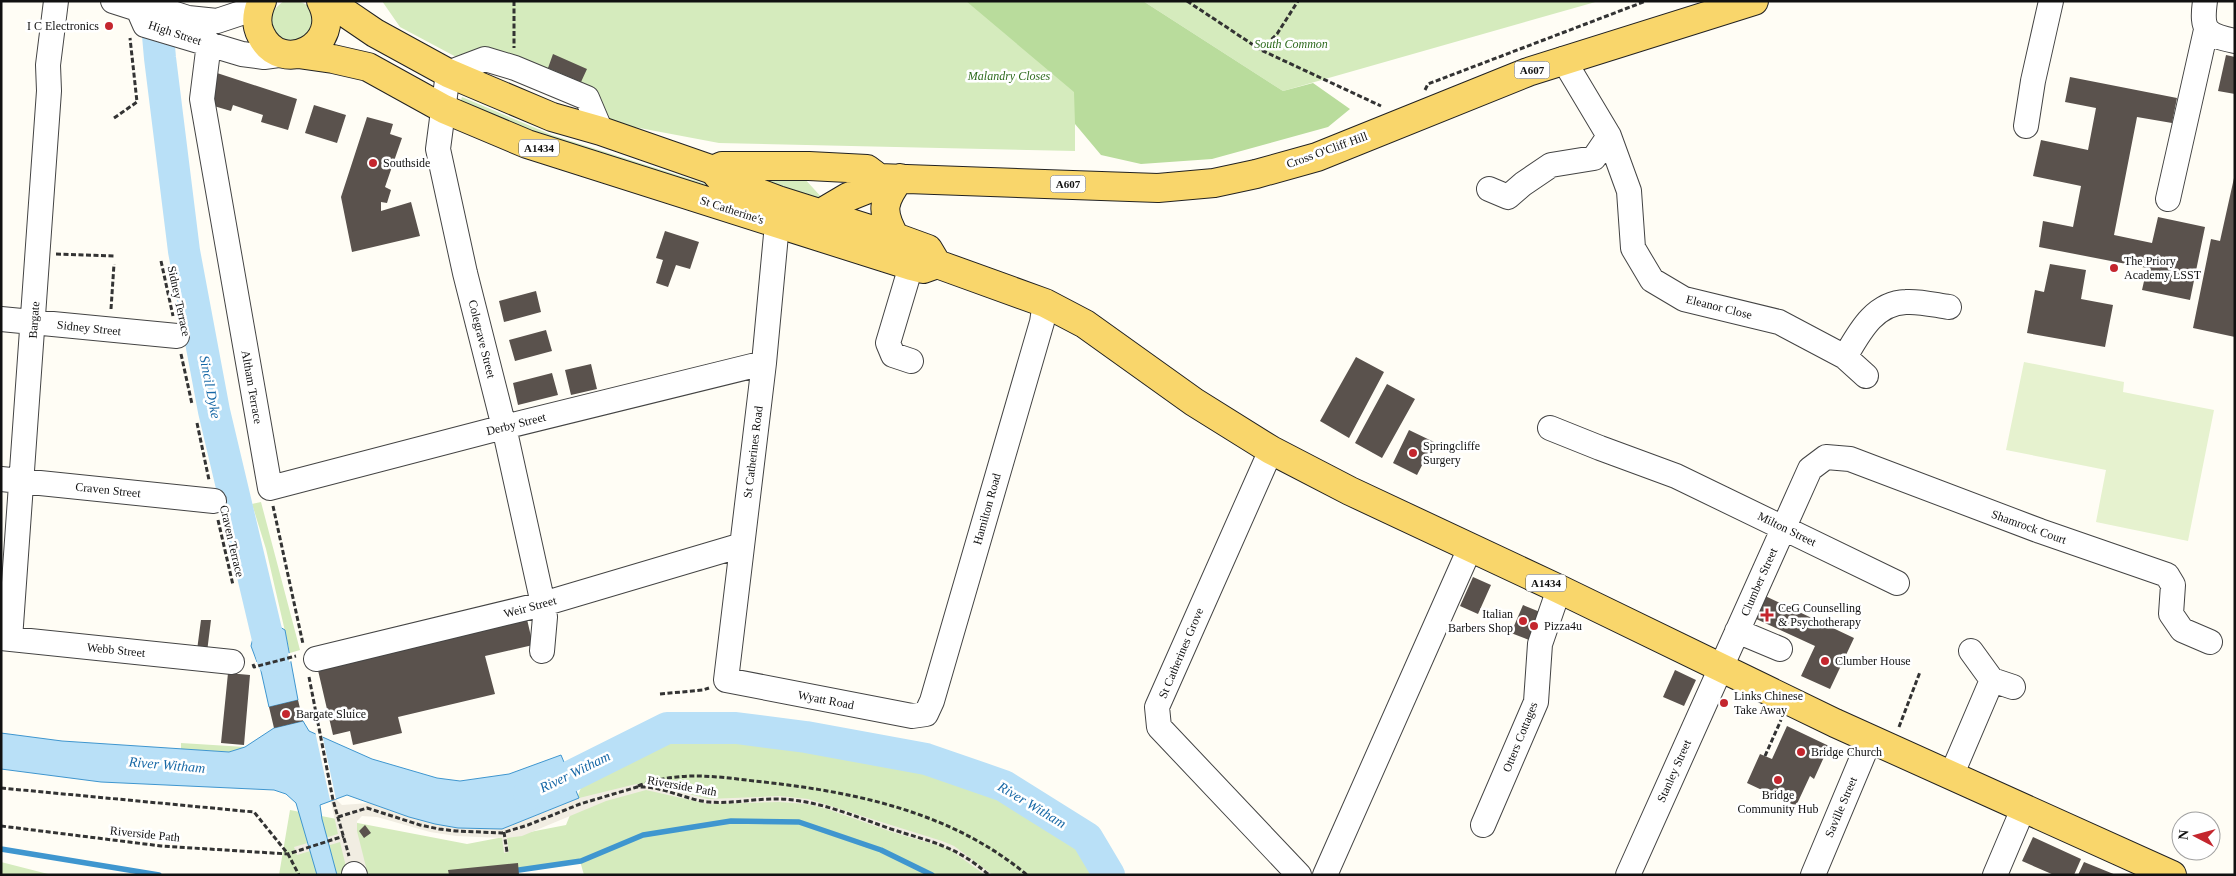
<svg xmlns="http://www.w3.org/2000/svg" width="2236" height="876" viewBox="0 0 2236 876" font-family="'Times New Roman',serif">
<rect width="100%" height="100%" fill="#fffdf5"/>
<!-- green -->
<path fill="#d5ebbd" d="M284 1C298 1 305 0 314 13L309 36 291 43C271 34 262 16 284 1Z
M382 1H1044L1194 122 1075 124V151L719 143 613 123 587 85 460 59 400 27Z
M1143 1H1599L1283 91Z
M462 97 552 135 781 208 640 171 459 105Z
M723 171 803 177 824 200Z
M261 502 300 650 290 653 266 549 252 504Z
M720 727 736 728 806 737 926 759 1004 786 1087 838 1109 875H584L580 861 488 875H279L290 810 467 844 566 825 589 768 667 728Z
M181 743 245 747 229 752 181 749Z
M1 862 52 875H1Z"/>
<!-- forest -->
<path fill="#b9dc9c" d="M966 1H1143L1283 91 1313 83 1350 109 1328 127 1212 159 1141 164 1101 155 1075 124 1074 92Z"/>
<!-- pitch -->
<path fill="#e6f2cf" d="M2024 362 2124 382 2123 392 2214 410 2188 541 2096 522 2106 470 2006 450Z"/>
<!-- plaza -->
<path fill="#f1ede2" d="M321 729 336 799 342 805 369 803 409 817 458 828 502 829 579 798 636 784H651L708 799 779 796 808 799 942 841 954 846 993 875H985L952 851 940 846 892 832 827 809 807 804 779 802 708 804 646 790 606 801 522 836 507 838 509 852 504 853 502 838 456 836 430 832 377 817 362 816 357 821V831L368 875H348L340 842 297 855 294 847 338 834 315 731Z"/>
<!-- water -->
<path fill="#b9e0f7" stroke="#3f96cf" d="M254 612 285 630 298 700 269 707 259 662H257L251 646 254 634Z
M303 721 309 731 372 759 437 778 460 781 509 774 561 755 579 798 502 829 458 828 435 824 409 817 347 795 320 805 322 819 337 875H317L296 803 286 794 274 790 101 782 1 769V733L62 741 229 752 245 747 274 728Z"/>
<!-- pier -->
<path fill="#fffdf5" d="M290 653 292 661 261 669 259 661Z
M315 731 322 734 336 799 330 800Z"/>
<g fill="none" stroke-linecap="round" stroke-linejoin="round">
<!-- stream -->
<path stroke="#3f96cf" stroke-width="5.5" d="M1 849 159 875
M512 871 581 861 643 835 731 821 799 822 881 850 932 875"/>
<!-- river -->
<path stroke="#b9e0f7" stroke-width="32" d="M155 1 160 58 184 251 214 411 273 660
M529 794 567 778 667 728H736L806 737 926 759 1004 786 1087 838 1109 875"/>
</g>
<!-- building -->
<path fill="#5a524d" d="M553 54 587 69 581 82 548 68Z
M2226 55 2235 57V94L2218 91Z
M217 73 297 99 288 130 261 122 263 115 233 105 231 111 207 104Z
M2070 77 2177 98 2172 123 2137 117 2114 235 2152 243 2158 217 2205 227 2190 300 2142 290 2147 268 2039 247 2043 221 2073 227 2081 186 2033 176 2041 140 2088 150 2096 108 2065 102Z
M314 105 346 115 337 143 305 133Z
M367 117 393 124 390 134 402 138 385 187 391 190 387 203 381 202V211L411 202 420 236 352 252 341 197Z
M2234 178H2235V337L2193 328 2211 239 2220 241Z
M665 231 699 242 690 269 676 265 668 287 656 283 663 260 656 258Z
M2050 264 2086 270 2081 299 2113 305 2105 347 2027 333 2035 290 2044 292Z
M536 291 541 312 504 322 499 301Z
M546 330 552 351 515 361 509 340Z
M1356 357 1384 372 1349 438 1320 421Z
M591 364 597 389 571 395 565 370Z
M552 373 558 395 518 405 513 383Z
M1387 384 1415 399 1382 458 1355 443Z
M1409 430 1434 442 1417 475 1393 463Z
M1473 577 1491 585 1478 614 1460 606Z
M1763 595 1854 638 1830 689 1801 676 1815 646 1752 617Z
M1523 605 1545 614 1534 642 1511 633Z
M526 615 533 645 485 656 495 694 398 717 402 733 353 745 350 731 333 735 317 666Z
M201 620H211L207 652 197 650Z
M1675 670 1696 680 1684 706 1663 697Z
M228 673 250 675 244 745 221 743Z
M298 700 303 721 274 728 269 707Z
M1787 726 1829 746 1814 779 1810 776 1796 806 1747 783 1760 754 1772 759Z
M365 825 371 833 364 838 359 831Z
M2033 837 2081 859 2074 875H2054L2022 861Z
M2084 862 2116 875H2078Z
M518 863 519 875H449L448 870Z"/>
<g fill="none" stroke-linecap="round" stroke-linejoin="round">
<defs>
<path id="minor" d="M113 1 138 9
M2205 1C2201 31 2206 35 2235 41
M138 9 145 25 242 54 264 57 286 54
M138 9 151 6 188 18 217 21 259 7
M209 43 202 99 270 488 504 427 764 363
M1563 59 1609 136 1629 191 1633 248 1652 280 1684 299 1779 322 1845 357 1866 376
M2026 126 2033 81 2051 1
M1489 189 1508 197 1523 184 1551 165 1594 158 1609 136
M2168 199 2206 30
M777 224 764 363 726 680 912 716 926 714 932 701 1042 322 1045 303
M1 319 177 336
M1845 357C1859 333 1874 303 1906 302 1920 301 1935 305 1949 307
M911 361 893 355 888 343 911 266
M1550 428 1600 448 1676 476 1897 583
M1271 450 1157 707 1159 727 1299 875
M1 479 214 501
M1737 631 1780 649
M1 638 232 662
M10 639 49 91 48 65 56 1
M542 651 545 617 543 604 504 427 465 273 438 149 448 73 485 59 515 68 587 98 601 131
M316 659 543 604 742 545
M1992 680 2013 687
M1951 776 1992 680 1971 651
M1483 825 1536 702 1540 644 1559 589
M354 874 355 875
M1325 875 1470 548
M1628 875 1810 469 1826 457 1850 459 2040 531 2167 575 2173 585 2171 614 2182 630 2210 642
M1813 875 1870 739
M1995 875 2023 809"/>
<path id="major" d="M262 1C257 12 255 24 261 35 281 77 345 45 321 1
M328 1 375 33 448 73 552 117 601 131 713 170 720 178 778 200 895 237 928 249 937 264
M298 54 333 59 368 67 444 109 527 144 911 266 923 269 937 264
M713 170 722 166H809L867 169 879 178
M879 178 1158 188 1214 183 1256 174 1317 157 1528 72 1754 1
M809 220 848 197 873 187 879 178
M895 237C880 211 883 201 900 178
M937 264 1045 303 1085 324 1194 402 1271 450 1350 491 1559 589 1835 723 2172 875"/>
</defs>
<!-- minor casing -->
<use href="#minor" stroke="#444" stroke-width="26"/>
<!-- major casing -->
<use href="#major" stroke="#222" stroke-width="30"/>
<!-- path -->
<path stroke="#333" stroke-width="3" stroke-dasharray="5 2.5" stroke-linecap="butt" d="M514 1V48
M1187 1 1261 50 1381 106
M1261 50 1277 34 1298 1
M1425 90 1428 84 1646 1
M114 118 137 102 130 38
M56 254 114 256
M161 261 173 316
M111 309 114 264
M181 354 192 404
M197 423 209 480
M273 506 303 644
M218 520 233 585
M253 664 254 667 296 656
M309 677 333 800 349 856
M660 694 703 690 709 688
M1899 727 1920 672
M1765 756 1781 720
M638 786C677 771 714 776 754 781 851 791 951 811 1027 875
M1 788 254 812 288 854 299 875
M338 817 367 808 420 825 439 829 456 831 502 833 528 825 580 804 637 787H646C668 789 688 800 709 802 733 804 757 798 781 799 820 801 854 816 891 829 931 842 955 845 989 875
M1 826 161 846 288 854 344 836
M504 832 507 852"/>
<!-- minor -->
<use href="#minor" stroke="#fff" stroke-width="24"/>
<!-- major -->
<use href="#major" stroke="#f9d66b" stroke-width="28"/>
</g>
<!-- markers -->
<g fill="#c4262e" stroke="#fff" stroke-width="2">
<circle cx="109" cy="26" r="5"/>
<circle cx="373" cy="163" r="5"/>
<circle cx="2114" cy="268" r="5"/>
<circle cx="1413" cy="453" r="5"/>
<path d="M1764.5 607.5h5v5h5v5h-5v5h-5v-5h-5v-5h5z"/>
<circle cx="1523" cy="621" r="5"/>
<circle cx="1534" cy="626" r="5"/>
<circle cx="1825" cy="661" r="5"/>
<circle cx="1724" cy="703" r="5"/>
<circle cx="286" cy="714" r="5"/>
<circle cx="1801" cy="752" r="5"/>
<circle cx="1778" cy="780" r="5"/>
</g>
<g text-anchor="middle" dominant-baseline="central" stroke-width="5" stroke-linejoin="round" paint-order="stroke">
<!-- shield labels -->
<g fill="#fff" stroke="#585858" stroke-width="1">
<rect x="1514.5" y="61.5" width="35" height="17" rx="4"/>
<rect x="519" y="139.5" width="40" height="17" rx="4"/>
<rect x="1050.5" y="175.5" width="35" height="17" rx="4"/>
<rect x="1526" y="574.5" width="40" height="17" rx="4"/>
</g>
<g font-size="11" font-weight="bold" fill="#111">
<text x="1532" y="70">A607</text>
<text x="539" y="148">A1434</text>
<text x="1068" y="184">A607</text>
<text x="1546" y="583">A1434</text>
</g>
<!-- poi labels -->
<g font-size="12" fill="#111" stroke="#fff" text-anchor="start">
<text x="99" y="26" text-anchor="end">I C Electronics</text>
<text x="383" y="163">Southside</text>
<text x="2124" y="261">The Priory<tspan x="2124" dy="14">Academy LSST</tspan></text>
<text x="1423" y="446">Springcliffe<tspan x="1423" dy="14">Surgery</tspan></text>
<text x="1778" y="608">CeG Counselling<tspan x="1778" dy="14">&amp; Psychotherapy</tspan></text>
<text x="1513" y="614" text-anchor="end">Italian<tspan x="1513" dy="14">Barbers Shop</tspan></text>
<text x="1544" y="626">Pizza4u</text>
<text x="1835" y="661">Clumber House</text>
<text x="1734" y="696">Links Chinese<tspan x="1734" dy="14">Take Away</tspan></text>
<text x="296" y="714">Bargate Sluice</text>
<text x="1811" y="752">Bridge Church</text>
<text x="1778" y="795" text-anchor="middle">Bridge<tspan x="1778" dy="14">Community Hub</tspan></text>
</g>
<!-- street labels -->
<g font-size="12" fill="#111" stroke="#fff">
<text transform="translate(175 33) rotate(18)">High Street</text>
<text transform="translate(1327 150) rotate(-20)">Cross O'Cliff Hill</text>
<text transform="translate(732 210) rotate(18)">St Catherine's</text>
<text transform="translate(179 301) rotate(78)">Sidney Terrace</text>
<text transform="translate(1719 307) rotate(14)">Eleanor Close</text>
<text transform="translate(34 320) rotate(-86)">Bargate</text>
<text transform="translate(89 328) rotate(6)">Sidney Street</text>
<text transform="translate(482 339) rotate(76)">Colegrave Street</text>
<text transform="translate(252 387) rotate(80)">Altham Terrace</text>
<text transform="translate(516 424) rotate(-14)">Derby Street</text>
<text transform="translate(753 452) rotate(-83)">St Catherines Road</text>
<text transform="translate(108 490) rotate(6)">Craven Street</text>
<text transform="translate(987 509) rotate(-74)">Hamilton Road</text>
<text transform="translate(2029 527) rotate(20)">Shamrock Court</text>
<text transform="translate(1787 529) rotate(26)">Milton Street</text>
<text transform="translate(232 541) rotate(77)">Craven Terrace</text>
<text transform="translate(1759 582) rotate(-66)">Clumber Street</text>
<text transform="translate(530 607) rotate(-15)">Weir Street</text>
<text transform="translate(116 650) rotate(6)">Webb Street</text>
<text transform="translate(1181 653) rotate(-67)">St Catherines Grove</text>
<text transform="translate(826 700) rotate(11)">Wyatt Road</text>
<text transform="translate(1520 737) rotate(-68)">Otters Cottages</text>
<text transform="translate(1674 771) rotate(-66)">Stanley Street</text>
<text transform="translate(682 786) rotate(10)">Riverside Path</text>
<text transform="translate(1841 807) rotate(-67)">Saville Street</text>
<text transform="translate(145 834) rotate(6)">Riverside Path</text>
</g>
<!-- park labels -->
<g font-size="12" font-style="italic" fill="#2f6b1f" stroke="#fff">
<text x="1291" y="44">South Common</text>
<text x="1009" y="76">Malandry Closes</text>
</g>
<!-- water labels -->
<g font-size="14" font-style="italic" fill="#1768a6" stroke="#fff">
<text transform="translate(210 387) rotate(79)">Sincil Dyke</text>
<text transform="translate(167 765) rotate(5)">River Witham</text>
<text transform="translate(575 772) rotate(-26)">River Witham</text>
<text transform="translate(1032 805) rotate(31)">River Witham</text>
</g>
</g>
<!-- border -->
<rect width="2236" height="876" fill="none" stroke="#111111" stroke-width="5"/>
<!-- north arrow -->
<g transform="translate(2196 836) rotate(276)"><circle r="24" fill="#ffffff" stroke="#a0a0a0"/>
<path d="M0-4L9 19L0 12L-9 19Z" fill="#c4262e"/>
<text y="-8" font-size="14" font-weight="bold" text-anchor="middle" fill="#111111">N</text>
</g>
</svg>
